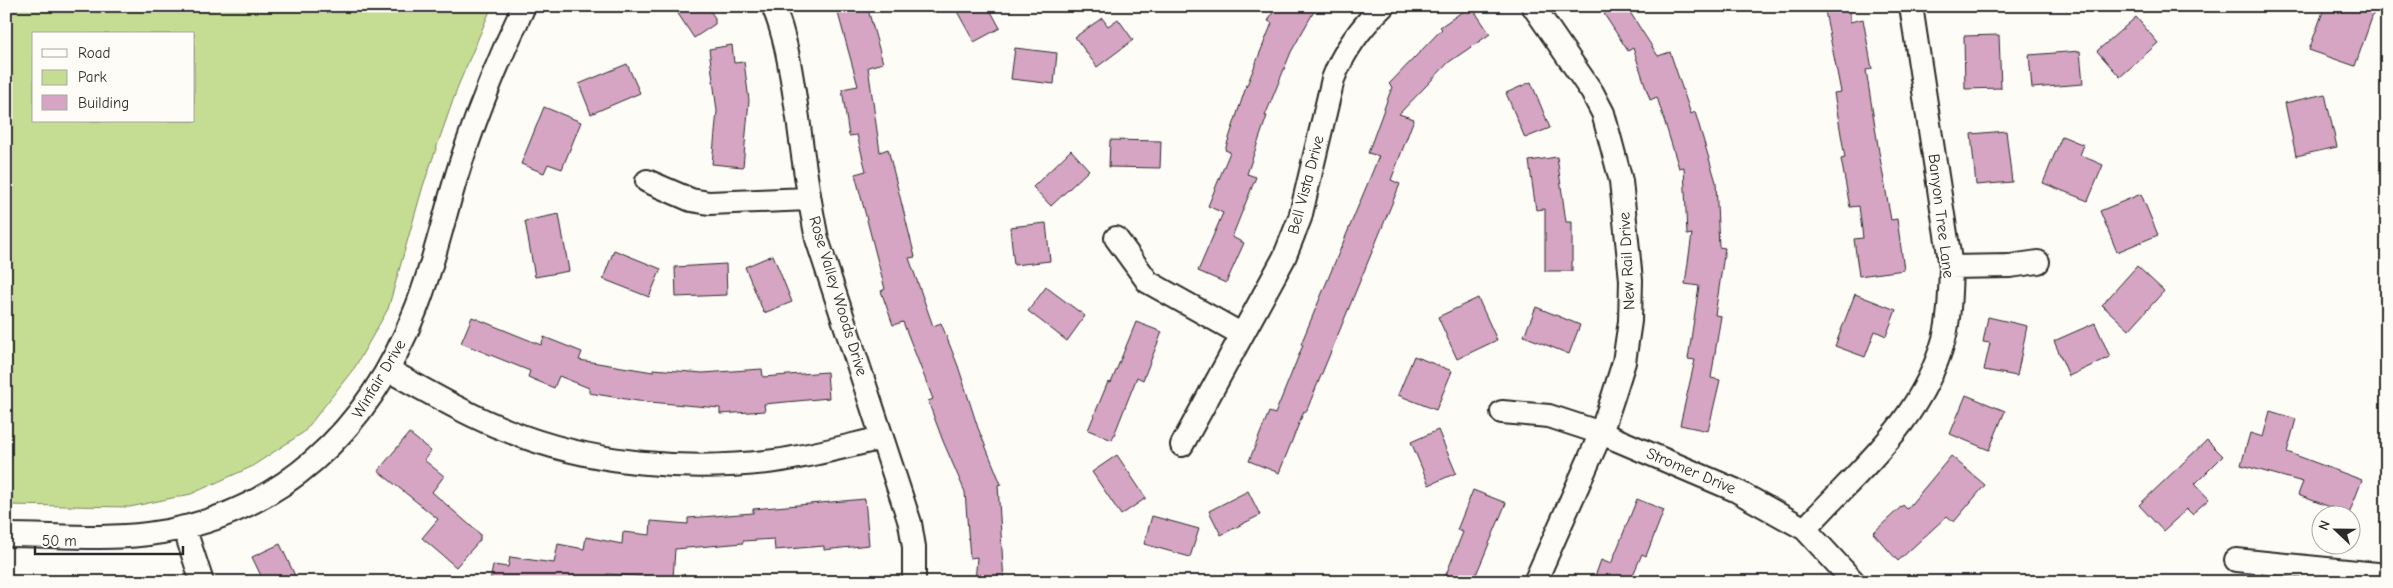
<svg xmlns="http://www.w3.org/2000/svg" width="2393" height="588" viewBox="0 0 2393 588" font-family="'Comic Neue',sans-serif">
<rect width="100%" height="100%" fill="#fdfcf7"/>
<filter id="ink" filterUnits="userSpaceOnUse"><feTurbulence type="fractalNoise" baseFrequency=".02" numOctaves="2"/><feDisplacementMap in="SourceGraphic" scale="10" xChannelSelector="R" yChannelSelector="G"/><feConvolveMatrix kernelMatrix="1 2 1 2 8 2 1 2 1" color-interpolation-filters="sRGB"/></filter>
<g filter="url(#ink)">
<!-- green -->
<path fill="#c5dd93" stroke="#78845f" fill-rule="evenodd" d="M6 6H492L458 86 423 186 388 309 355 367 304 432 251 467 191 494 130 507 6 505ZM34 34H194V121H34Z"/>
<!-- building -->
<path fill="#d6a5c3" stroke="#2b2b2b" d="M673 6H707L715 18V24L694 38Z
M836 6H867L883 63 868 67 880 152 888 149 915 257 909 258 933 326 941 323 958 366 978 428 1001 484 998 485 1004 582H975L977 557 970 558 965 492 943 441 928 401 933 399 903 322 893 325 881 291 885 289 855 174 866 171 857 135 849 136 842 89 858 86Z
M954 6H988L1000 28 974 42Z
M1276 6H1317L1291 52 1265 116H1267L1247 174 1256 177 1232 237 1244 243 1226 283 1198 271 1223 213 1208 206 1230 152 1225 150 1245 90 1272 23 1268 21Z
M1471 6 1490 34 1449 62 1399 114 1414 119 1391 180 1400 184 1306 412 1304 411 1279 473 1249 461 1269 412 1275 414 1303 345 1301 344 1379 156 1368 153 1392 87 1389 84 1442 29 1440 27Z
M1616 6H1626L1658 56 1670 52 1691 114 1695 112 1716 182 1719 247 1725 248 1715 315 1721 316 1711 378 1720 380 1708 431 1680 425 1695 360 1688 359 1699 286 1685 284 1692 234 1687 235 1684 167 1679 168 1657 97 1650 100 1633 48 1628 51 1604 14Z
M1824 6H1850V22L1863 19 1872 69 1866 70 1879 152 1891 220 1897 219 1904 270 1859 276 1854 239 1863 238 1859 206 1850 207 1841 159 1845 158 1834 93 1841 92Z
M2325 6H2376L2355 66 2309 50Z
M2136 17 2158 43 2120 77 2097 51Z
M1102 18 1108 26 1118 19 1133 40 1097 67 1075 37Z
M1999 35 2001 88 1965 89 1964 36Z
M732 45 734 63 744 62 749 100 743 167 712 164 717 111 709 49Z
M1015 48 1057 53 1054 84 1011 79Z
M2080 51 2083 84 2032 88 2029 55Z
M627 64 640 93 591 114 579 84Z
M1531 82 1550 128 1525 138 1506 93Z
M2325 94 2337 147 2296 156 2285 103Z
M544 107 581 122 562 169 548 164 544 173 521 164Z
M2006 131 2012 182 1976 185 1971 134Z
M2062 136 2084 145 2080 155 2103 165 2088 201 2043 183Z
M1110 140 1161 141 1160 168 1109 167Z
M1071 150 1089 170 1051 206 1033 187Z
M1557 157 1566 222H1572V271H1545V209L1536 210 1529 161Z
M2141 194 2158 235 2117 252 2100 211Z
M559 214 569 271 535 277 525 221Z
M1046 223 1050 261 1014 265 1010 227Z
M614 250 661 269 649 297 603 279Z
M773 255 792 302 764 313 745 267Z
M726 264 727 295 676 297 675 267Z
M2137 266 2164 291 2129 330 2102 305Z
M1046 287 1085 316 1067 341 1028 311Z
M1855 294 1896 310 1886 336 1875 331 1865 357 1835 346Z
M1478 298 1497 340 1457 359 1438 317Z
M1536 307 1580 325 1569 354 1524 336Z
M472 317 541 345 544 337 582 352 579 360 653 372V369L703 373 762 369 763 377 827 372 829 398 764 404 765 411 720 414V408L638 401 589 393V388L559 376 554 388 528 377 530 371 461 343Z
M1988 317 2027 326 2017 376 1984 370 1990 343 1983 342Z
M1136 322 1162 332 1143 380 1137 377 1112 440 1088 430 1108 382 1111 383Z
M2095 323 2110 357 2069 376 2054 341Z
M1414 356 1452 371 1436 410 1398 395Z
M1966 395 2005 411 1989 450 1950 434Z
M2270 411 2296 419 2287 452 2362 480 2349 514 2298 495 2303 482 2241 465 2250 433 2263 437Z
M1438 430 1456 473 1429 485 1411 442Z
M409 433 431 451 424 460 444 476 432 492 480 534V540L456 567 422 538 438 519 378 471Z
M2207 440 2223 456 2195 484 2209 499 2192 514 2187 509 2163 531 2139 505Z
M1117 455 1146 498 1121 515 1092 472Z
M1951 456 1985 485 1954 522 1947 516 1898 561 1873 533 1903 505 1907 509Z
M1473 490 1506 503 1473 582H1443L1463 532 1457 530Z
M1248 491 1260 515 1221 535 1209 511Z
M865 499 869 545 824 550V546L775 550 774 539 743 541V543L675 549 673 579 607 574 606 582H490L493 565 508 567 510 557 554 563 558 544 584 549 586 537 622 544 623 532 650 535 651 521 688 524V518L753 513V509Z
M1637 499 1664 510 1646 556 1642 554 1630 582H1593L1601 560 1611 564Z
M1152 516 1199 529 1190 557 1144 544Z
M280 544 298 582H264L252 557Z"/>
<g fill="none" stroke-linecap="round" stroke-linejoin="round">
<defs>
<path id="minor" d="M773 6C788 41 792 81 798 118 803 158 809 199 817 239L910 523 914 547V582
M1533 6 1592 92 1603 113 1621 181 1631 280 1630 321 1624 362 1613 397 1601 433 1535 582
M647 181 691 200 709 203 809 199
M1116 238 1148 282 1241 334
M1951 267 2010 266 2038 262
M388 370C427 391 465 414 506 430 589 464 686 472 775 461 811 456 847 446 882 438
M1502 412 1549 416 1601 433 1735 490 1805 529 1854 582
M1182 445 1284 258 1300 218 1333 79C1344 50 1360 28 1383 6
M184 527 202 582
M1805 529C1860 468 1921 422 1944 339 1950 316 1950 291 1951 267L1911 6
M6 535C53 535 102 540 148 534 280 517 370 429 416 309 436 259 446 205 464 153 481 103 501 54 524 6
M2236 560 2387 575"/>
</defs>
<!-- minor casing -->
<use href="#minor" stroke="#2b2b2b" stroke-width="26"/>
<!-- minor -->
<use href="#minor" stroke="#fdfcf7" stroke-width="22"/>
</g>
</g>
<g text-anchor="middle" dominant-baseline="central" stroke-width="4" stroke-linejoin="round" paint-order="stroke">
<!-- street labels -->
<g font-size="16" fill="#2b2b2b" stroke="#fdfcf7">
<text transform="translate(1306 185) rotate(-75)">Bell Vista Drive</text>
<text transform="translate(1941 216) rotate(83)">Banyon Tree Lane</text>
<text transform="translate(1627 261) rotate(-93)">New Rail Drive</text>
<text transform="translate(838 296) rotate(73)">Rose Valley Woods Drive</text>
<text transform="translate(379 379) rotate(-59)">Winfair Drive</text>
<text transform="translate(1691 471) rotate(23)">Stromer Drive</text>
</g>
</g>
<!-- margin -->
<rect width="2393" height="588" fill="none" stroke="#fdfcf7" stroke-width="25"/>
<rect x="12" y="12" width="2368" height="563" fill="none" stroke="#2b2b2b" stroke-width="2" filter="url(#ink)"/>
<!-- legend -->
<rect x="32" y="32" width="162" height="90" fill="#fdfcf7" stroke="#a9a8a5"/>
<rect x="42" y="49" width="25" height="8" fill="#fdfcf7" stroke="#a9a8a5"/>
<text x="78" y="58" font-size="15" fill="#2b2b2b">Road</text>
<rect x="42" y="70" width="25" height="15" fill="#c5dd93" stroke="#a9a8a5"/>
<text x="78" y="82" font-size="15" fill="#2b2b2b">Park</text>
<rect x="42" y="95" width="25" height="15" fill="#d6a5c3" stroke="#a9a8a5"/>
<text x="78" y="108" font-size="15" fill="#2b2b2b">Building</text>
<!-- north arrow -->
<g transform="translate(2336 530) rotate(292)"><circle r="24" fill="#fdfcf7" stroke="#a9a8a5"/>
<path d="M0-4L9 19L0 12L-9 19Z" fill="#2b2b2b"/>
<text y="-8" font-size="14" font-weight="bold" text-anchor="middle" fill="#2b2b2b">N</text>
</g>
<!-- scale -->
<path d="M35 546v8h148v-8" fill="none" stroke="#2b2b2b" stroke-width="2.5"/>
<text x="42" y="546" font-size="15" fill="#2b2b2b" stroke="#fdfcf7" stroke-width="4" paint-order="stroke">50 m</text>
</svg>
